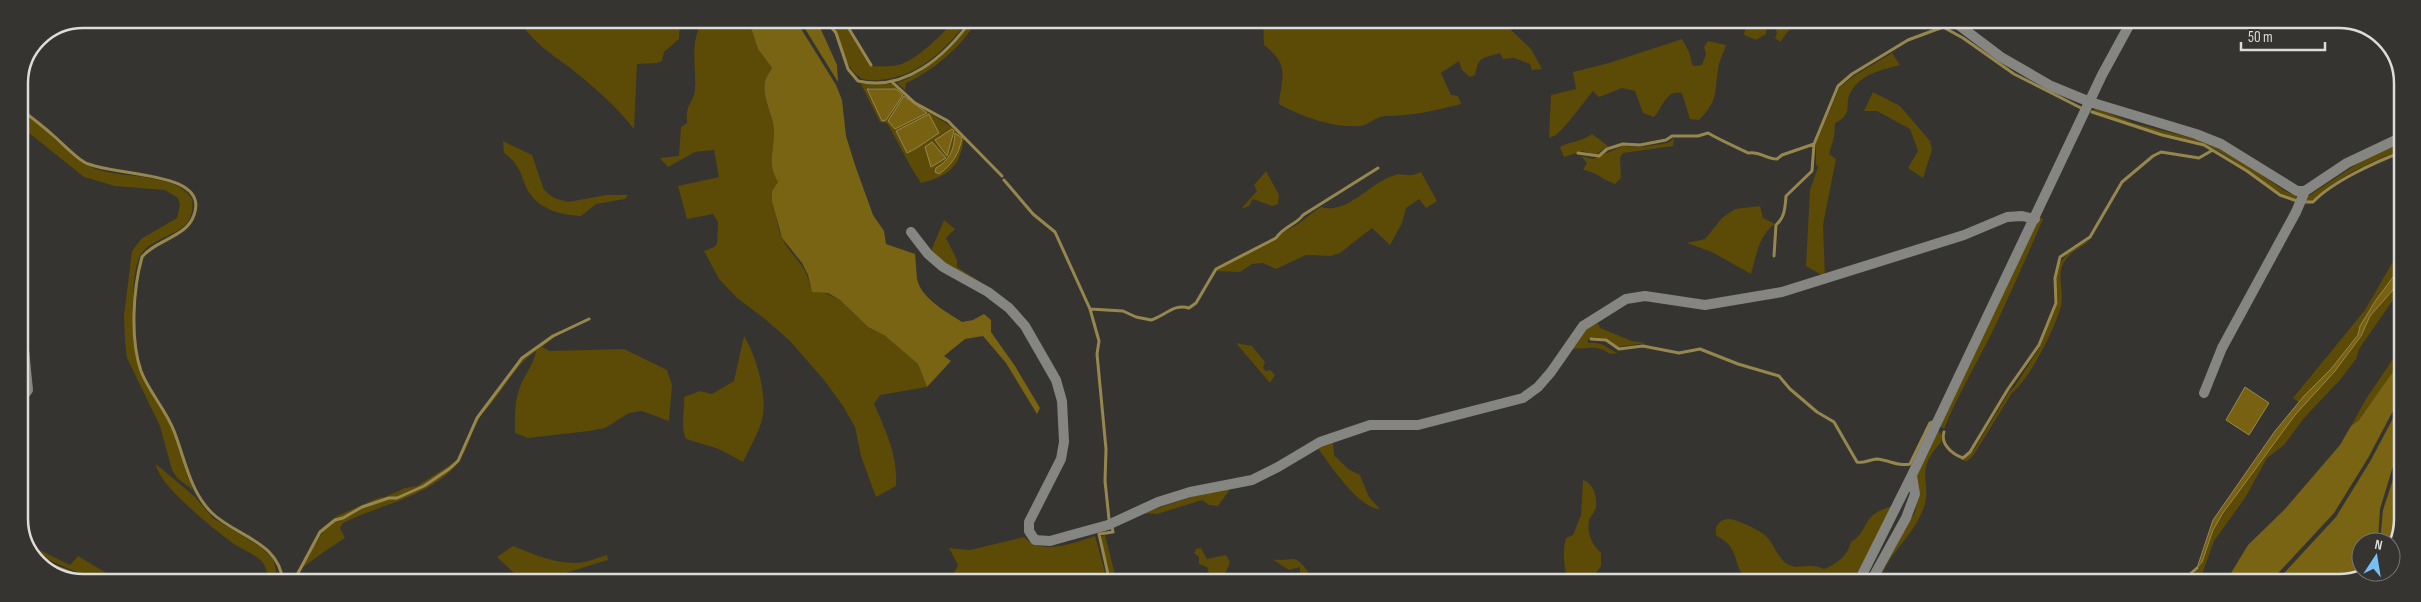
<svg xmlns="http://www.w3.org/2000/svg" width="2421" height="602" viewBox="0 0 2421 602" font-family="'Sofia Sans Condensed',sans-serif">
<rect width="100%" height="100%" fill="#353430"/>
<!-- green -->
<path fill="#5c4a07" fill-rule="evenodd" d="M518 19H680L679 39 664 52 662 61 657 63 637 64 634 129C615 105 593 86 569 67 547 51 534 43 518 19Z
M701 19H736L739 24 751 28 758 49 772 68C770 72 766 77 765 81 762 94 770 110 773 123 777 146 765 161 779 182L772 191C775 206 776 225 782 238 791 257 806 263 810 286L840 300 868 327 884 335 918 364 927 387 880 395 874 404C886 431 898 456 896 486L876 497 861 456 855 427 843 406 824 380 790 341 765 319 737 298 719 279 704 251 714 247 717 244 718 222 713 214 687 219 678 186 719 177 714 150 695 152 668 167 660 158 679 156 681 127 687 123C685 103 694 103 695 89 696 74 693 58 695 42 696 34 700 27 701 19Z
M827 19H841L870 66C879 66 889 67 898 65 915 62 944 33 955 19H969C948 48 917 78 879 80 867 81 860 80 852 70 840 55 843 36 827 19Z
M974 19H978C962 46 935 70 906 83L905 90 897 83C929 71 954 47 974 19Z
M1263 19H1321L1332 26H1340L1368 19 1503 20 1510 29 1531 49 1542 69 1532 70 1530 64 1514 58 1503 59 1500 53C1482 59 1479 55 1475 75L1470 77 1462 70 1459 61 1441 73 1451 95 1458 96 1461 104C1434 111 1412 116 1385 116 1376 116 1369 125 1360 126 1333 128 1302 117 1279 104 1282 75 1290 65 1264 45Z
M1747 20H1767L1766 34 1756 40 1744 35Z
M1777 20H1786L1793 25 1780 42 1775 38 1777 33 1774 23Z
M1682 39 1689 52 1693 66 1702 65 1706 54 1704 47 1708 41 1726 45C1724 51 1721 58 1719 64 1714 89 1720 100 1699 120L1690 119 1682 93C1666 89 1663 107 1654 117L1643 113 1635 91 1622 88 1599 97 1593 91 1566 125 1556 135 1549 138 1551 95 1576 89 1573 72 1609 63Z
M1892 53 1900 65C1882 70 1863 73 1852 90 1842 104 1856 113 1835 123L1834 137 1829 154 1836 159 1823 225 1825 277 1806 266 1810 190 1818 167 1816 164V143L1840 87 1854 76Z
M861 84H892C900 90 907 99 916 104 933 116 949 123 964 138 960 167 949 176 921 183 908 164 899 143 887 123L880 122ZM868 88 896 89 882 121ZM905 96 927 113 888 121Z
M1873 92 1900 106 1930 141 1932 150 1923 178 1908 168 1918 151 1910 129 1877 111H1864Z
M2096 108 2133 123 2207 142 2230 154 2285 191 2297 196 2296 199C2262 189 2237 157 2204 144 2191 139 2176 138 2162 134 2139 128 2115 120 2092 111Z
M19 110C28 117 38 124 47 131 63 146 78 164 99 170 126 178 178 174 192 199 198 238 154 232 140 256 129 277 132 350 141 372 148 391 162 407 171 425 180 446 184 469 193 490L177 478 172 470 160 426 127 358 125 341 124 315 132 251 141 239 177 218 180 205 178 198 165 190 115 186 84 177 19 125Z
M1592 134 1608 146 1595 155 1583 151 1564 157 1560 147C1571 141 1582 142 1592 134Z
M1674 138 1673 146 1623 153 1620 158 1621 178 1615 184C1601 179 1599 173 1583 170L1587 163 1581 156 1593 159 1623 146 1641 147 1668 143Z
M503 141 532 155 544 190 554 198 568 202 606 195H628L625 199 596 204 581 216C558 215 535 208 525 185 520 170 517 162 504 153Z
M2402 143V150C2371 161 2335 178 2312 201H2304L2310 195 2363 160Z
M1266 171 1279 195 1278 204 1272 206 1253 199 1249 206 1241 209 1257 191 1254 185Z
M1421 172 1437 201 1426 208 1419 199 1406 208 1402 223 1390 245 1372 228 1340 253 1331 256 1306 255 1276 269 1263 263 1252 264 1240 272 1216 271 1226 263 1277 239C1283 230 1289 230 1298 224 1305 220 1312 212 1321 207 1348 215 1370 182 1395 175 1405 172 1406 179 1421 172Z
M1760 206 1763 218 1775 224C1759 234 1756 257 1751 274L1712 252 1687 243 1705 239 1722 218 1735 209Z
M2039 217 2043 219C2028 254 2013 288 1997 322 1980 358 1959 392 1944 429L1938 425Z
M944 220 955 229 946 238 957 260V267L998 293 950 268 931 251Z
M2091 239C2084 247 2073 250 2067 258 2054 273 2065 290 2061 306 2055 329 2030 378 2012 393L1973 456 1967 461 1961 460 1974 450 2009 392 2015 386 2040 347 2058 301 2056 277 2060 263 2067 254Z
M2402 246V265L2376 300 2360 326 2358 335 2331 369 2300 403 2293 398 2365 310Z
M2402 273 2400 290 2359 349 2356 359 2340 380 2305 417 2284 445 2267 458 2245 498 2214 541 2202 574 2196 583H2184L2192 577 2202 562 2213 530 2246 480 2295 415 2361 336 2370 316 2392 291Z
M594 317 555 337 542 347 550 351 624 349 667 370 672 385 669 421 642 411 629 413 605 428 589 431 528 438 515 433C515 419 514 404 519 390 523 376 534 365 536 351 517 364 508 382 494 400 489 407 481 413 478 421 470 435 466 456 454 468 422 499 381 504 343 523L340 528 345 538 328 549 299 570 322 533V528L337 516 378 498 385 497 405 488 417 486 453 463 459 457 477 416 522 357 553 334Z
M1598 323 1600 328 1632 341 1646 343 1618 347C1608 340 1601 335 1588 339V343C1602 341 1606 348 1618 353L1610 354C1598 344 1585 349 1571 349L1584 331Z
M744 336C757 357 769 399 761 423 757 436 749 449 743 462L719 449 686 439C680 426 685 412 684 397L700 391 712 394 734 381Z
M1236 343 1252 346 1265 362 1263 368 1266 371 1270 370 1275 375 1270 383Z
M2401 347V360L2359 420 2351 426 2366 399Z
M1936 429 1941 433V442C1912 474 1934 482 1923 510 1915 529 1902 543 1890 559 1885 567 1882 575 1877 583H1872L1915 512 1918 497 1916 479Z
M1333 442 1334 455 1348 469 1360 475 1369 497 1380 509C1359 509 1330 465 1318 448Z
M156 464 195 497 213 518 261 547 273 559 279 582H268C268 576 267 569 263 563 257 555 243 550 234 544 217 532 156 483 156 464Z
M1583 480C1594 484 1597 496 1596 507 1595 512 1590 516 1589 521 1587 534 1592 545 1601 553V566L1594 576V583H1569C1564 570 1562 552 1566 538L1573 535 1581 515Z
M1231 488 1218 506 1209 505 1202 500 1157 514 1143 513 1197 495Z
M1893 506 1852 583H1753C1733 571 1740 559 1729 545 1726 541 1720 538 1716 535V527C1719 523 1722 519 1728 519 1735 518 1761 531 1766 536 1774 544 1778 558 1787 564 1798 571 1808 561 1824 569 1837 564 1848 555 1851 542 1871 530 1859 515 1893 506Z
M1105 535 1117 583H1112L1100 537Z
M1095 536 1108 583 954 582 952 577 958 565 949 548 970 550 1024 537C1042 556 1074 543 1095 536Z
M27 544 70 565 78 556 108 574 135 582H100L30 552Z
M513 546C533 554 553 563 575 563 585 563 597 558 607 555L608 560C580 567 549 582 520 582L512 571 497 557Z
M1201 548 1207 559 1226 555 1230 562 1226 572 1220 579 1211 580 1207 567 1199 564V557L1194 553 1196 549Z
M1272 559C1280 561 1285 559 1293 559 1301 559 1311 576 1315 583H1294L1300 576V567L1289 570Z"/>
<!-- forest -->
<path fill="#796414" d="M736 19H795L836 85 842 100 846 136 855 165 873 215 884 231 886 244 915 254C916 262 916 270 917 278 920 298 947 312 962 322L973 320 984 314 991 320V332L1015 366 1040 408 1037 414 1006 363 983 336 965 339 944 356 951 361 927 387 918 364 884 335 868 327 840 300 828 293 812 292 808 275 802 263 782 238 772 201V191L778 182C765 161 777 146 773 123 770 110 762 94 765 81 766 77 770 72 772 68L758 49 751 28 739 24Z
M799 19H815L818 23 837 65 838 82Z
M2401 360V396L2368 458 2334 513 2269 583H2225L2248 545 2285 509 2340 445 2351 426 2359 420Z
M2401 403V440L2380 509 2378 539 2375 542H2361V572H2364L2363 574 2339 583H2275L2336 517 2371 460Z
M2401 455V532L2391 550V542H2380L2383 510Z"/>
<!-- water -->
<path fill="#786212" stroke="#96874e" d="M867 89H896L903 95 886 120 882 121Z
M904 96 927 113 895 129 888 121Z
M929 114 939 133C927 140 919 148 907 153L896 131Z
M952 129 954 131 947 156 935 140Z
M955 133 962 138C959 154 952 165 939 174L935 172 936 168C951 159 954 149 955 133Z
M932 142 946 158 931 167 925 147Z
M2402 265V273L2392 291 2370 316 2361 336 2335 371 2295 415 2223 513 2213 530 2202 562 2197 568 2213 520 2275 431 2304 396 2331 369 2358 335 2360 326 2376 300Z
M2245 387 2269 403 2249 435 2226 420Z"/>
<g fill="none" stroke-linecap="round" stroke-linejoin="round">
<!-- stream -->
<path stroke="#96874e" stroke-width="3" d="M825 19 836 33 848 69 858 81C905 92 946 56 972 19
M843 19 871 65
M892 82 915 103 948 121 1002 176
M19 108C31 117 43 126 55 137 64 145 73 155 84 162 110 177 211 169 194 215 187 237 155 240 142 257 133 289 130 339 141 371 149 392 166 410 174 431 185 459 190 492 212 513 237 537 279 541 283 582
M2092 112 2162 135 2204 145 2247 171 2280 195 2297 201
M1578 153 1599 156 1607 149 1623 144 1640 145 1666 140 1672 136H1698L1708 133C1722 141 1734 146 1748 153 1760 151 1766 159 1777 159L1782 155 1814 144
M1004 180 1033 214 1055 232 1090 309 1099 341 1097 354 1106 449 1105 481 1109 519
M2304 202H2313C2332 182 2375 162 2402 152
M1774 256 1776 225C1785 217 1785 208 1786 196L1812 171 1814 144 1838 86 1852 74 1908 40 1943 27 1963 38 2014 74 2081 108
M1090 309 1123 311 1136 317 1151 320C1165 316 1174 303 1189 308L1196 303 1216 269 1276 238C1284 226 1296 225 1303 215L1378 168
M1591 339 1606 340 1619 349 1643 346 1679 353 1700 349 1738 364 1779 376 1790 389 1817 412 1834 422 1857 462C1864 464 1870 459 1877 459 1889 460 1899 467 1910 464L1930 423 1933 422
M1944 432C1940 444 1952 454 1963 458L1970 452 2008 389 2039 345 2056 303 2055 278 2060 257 2090 237 2122 182 2153 156 2161 152 2199 158 2211 151
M31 554 48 564 95 582
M283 580 297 575 320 532 335 520 343 518 362 507 389 498H397L424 486 449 469 458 461 477 418 522 358 553 336 589 319
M1110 583 1099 534 1113 532 1112 527
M2180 583 2197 568"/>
<!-- street -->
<path stroke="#858582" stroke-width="10" d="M1952 20 2001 57 2051 86 2090 102 2196 134 2221 144 2297 191H2305L2347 163 2402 137
M911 232 928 254 943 267 988 292 1009 308 1025 326 1056 380 1062 401 1064 442 1061 459 1029 522V531L1035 540 1050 541 1075 534 1108 525 1158 502 1190 492 1252 480 1278 467 1320 442 1370 425H1418L1523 398 1538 387 1551 372 1583 326 1626 299 1645 296 1705 305 1782 292 1964 235 2007 217 2022 216 2035 219
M19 299 28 390 19 401
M2204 393 2222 348 2296 212 2305 191
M1858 583 1912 475 2102 75 2132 20
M1870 583 1906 518 1915 494 1912 476
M2120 583 2122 580"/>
</g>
<!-- crop -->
<path d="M0 0H2421V602H0ZM83 28H2339A55 55 0 0 1 2394 83V519A55 55 0 0 1 2339 574H83A55 55 0 0 1 28 519V83A55 55 0 0 1 83 28Z" fill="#353430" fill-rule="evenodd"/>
<path fill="none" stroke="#dcdcd9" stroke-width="2.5" d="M83 28H2339A55 55 0 0 1 2394 83V519A55 55 0 0 1 2339 574H83A55 55 0 0 1 28 519V83A55 55 0 0 1 83 28Z"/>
<!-- north arrow -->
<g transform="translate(2376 557) rotate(12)"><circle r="24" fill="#353430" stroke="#787774"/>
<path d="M0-4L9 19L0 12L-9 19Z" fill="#76c0f7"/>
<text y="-8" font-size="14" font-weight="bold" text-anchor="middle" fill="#dcdcd9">N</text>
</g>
<!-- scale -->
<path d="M2241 42v8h84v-8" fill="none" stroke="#dcdcd9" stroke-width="2.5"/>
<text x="2248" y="42" font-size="15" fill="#dcdcd9" stroke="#353430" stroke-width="4" paint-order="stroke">50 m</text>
</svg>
